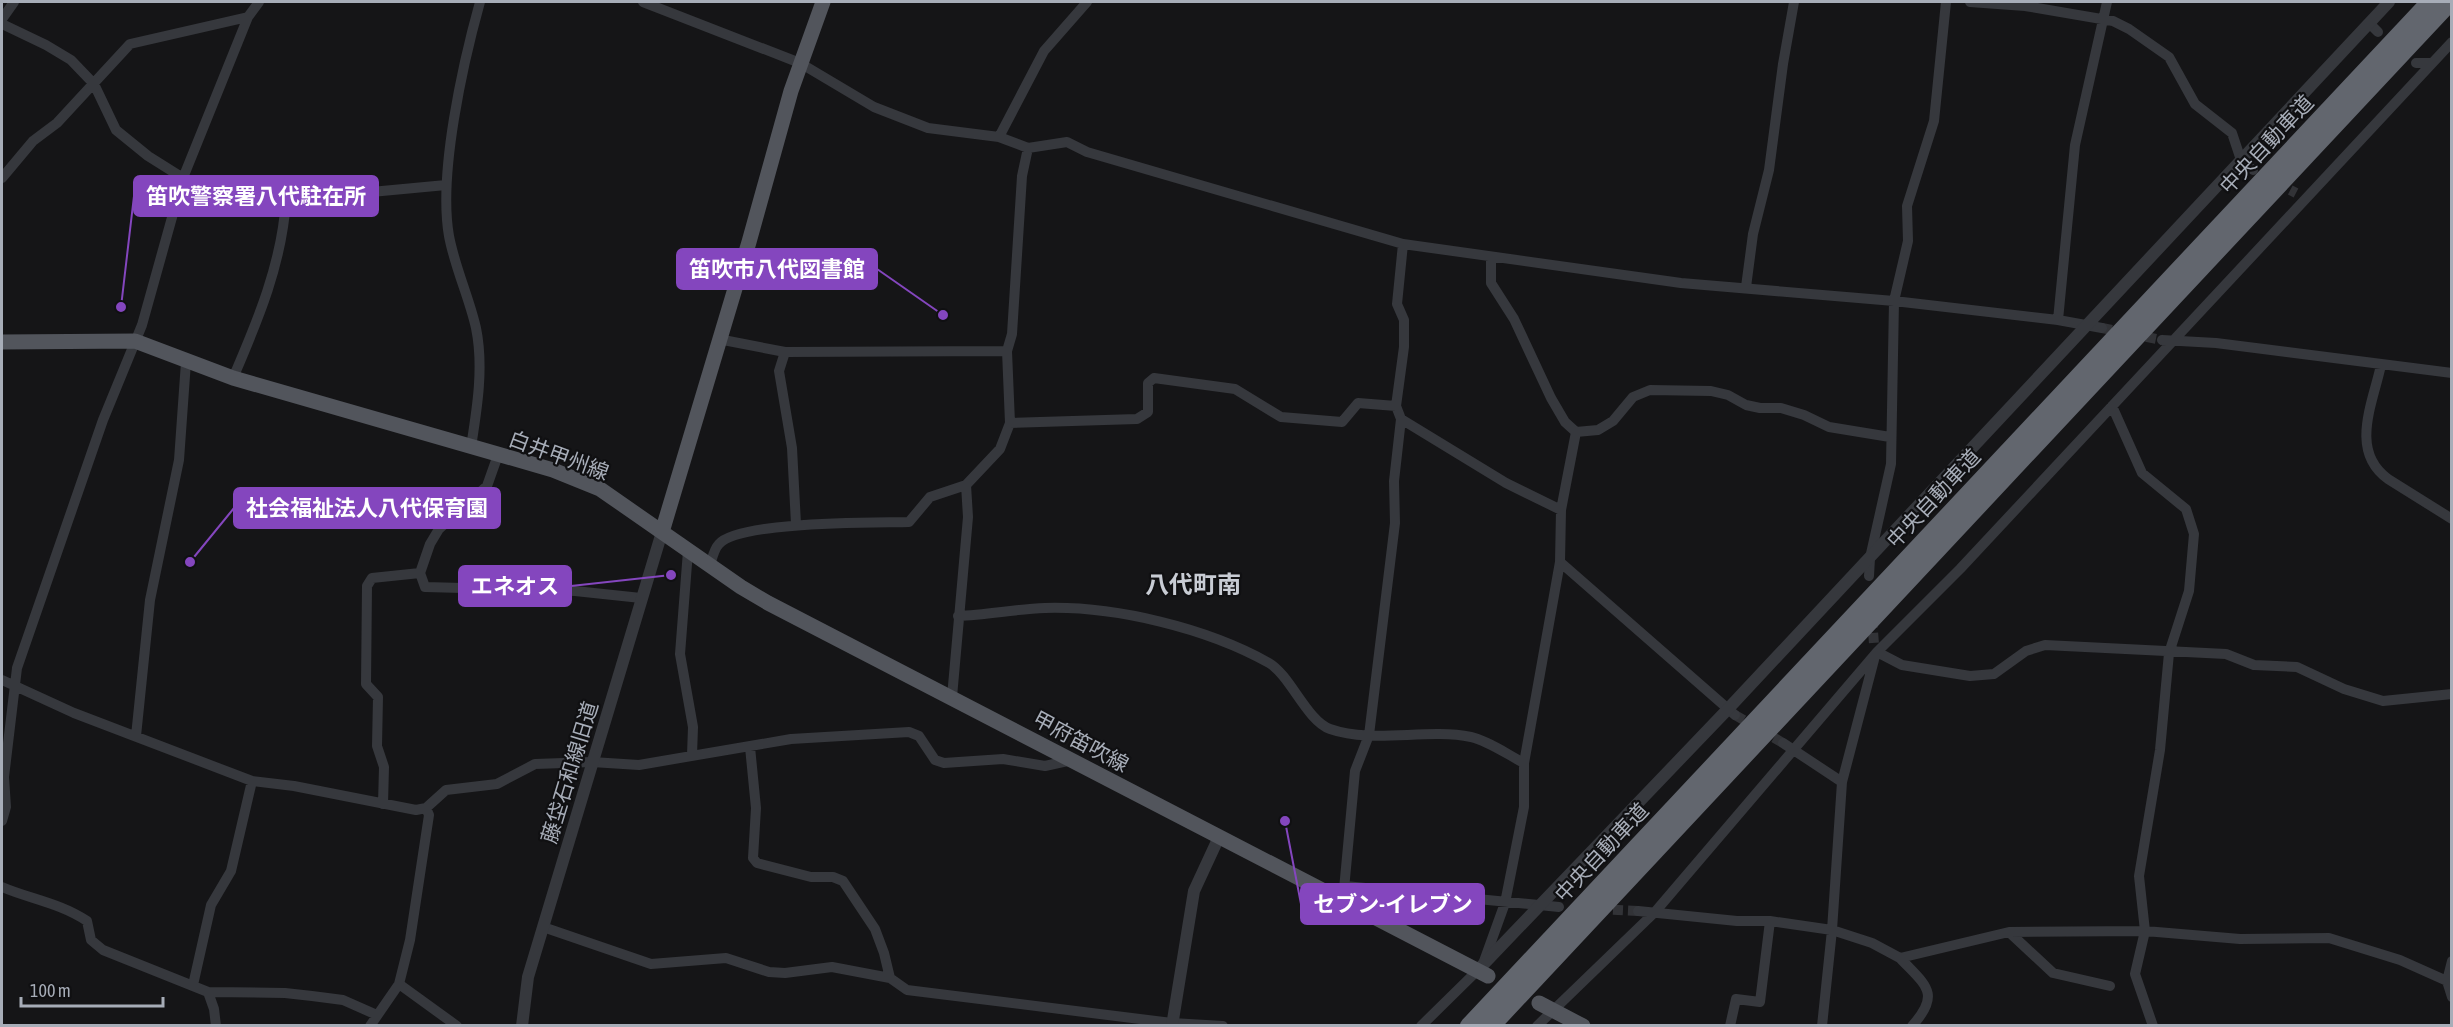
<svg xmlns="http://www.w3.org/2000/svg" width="2453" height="1027" viewBox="0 0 2453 1027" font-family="'Asap Condensed','Noto Sans JP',sans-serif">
<rect width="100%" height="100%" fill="#151517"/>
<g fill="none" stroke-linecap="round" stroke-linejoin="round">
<!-- minor-tunnel -->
<path stroke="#323337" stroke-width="10" stroke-dasharray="10 5" stroke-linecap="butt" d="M2277 183 2296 193
M2102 328 2162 340
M1872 618 1874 644
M1735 715 1783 743
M1598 909 1638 911"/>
<!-- minor -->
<path stroke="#36383d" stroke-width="10" d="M643 2 800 63 874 107 928 128 999 137 1028 148 1067 142 1087 152 1403 244 1681 283 1894 301 2058 320 2102 328
M1970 2 2025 6 2113 21 2129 29 2169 57 2195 104 2232 133 2241 160 2253 170
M2 19 14 2
M2369 23 2378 32
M2 24 46 45 71 60 94 84 116 130 148 156 183 178 245 201 286 200 446 185
M2416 63H2432
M999 137 1044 51 1087 2
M2 178 33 141 57 123 130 44 248 17
M1491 257V283L1514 319 1551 398 1565 422 1576 432 1598 430 1613 421 1633 397 1650 390 1711 391 1728 395 1746 405 1760 408H1781L1804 415 1829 427 1890 437
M1746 287 1753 234 1769 170 1783 64 1794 2
M2058 320 2075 145 2107 2
M718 339 785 352 1007 351
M2162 340 2216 343 2452 373
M785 352 779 371 792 448 796 524
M2381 365C2373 403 2349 451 2388 479L2452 519
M233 378C258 320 282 263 286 200
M2112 406 2142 473 2186 509 2194 534 2189 591 2169 653 2160 750 2139 876 2145 931 2135 974 2153 1026
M1401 419 1506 483 1561 510 1560 562 1524 763V807L1505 903 1483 964
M1010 423 1137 419 1148 412V383L1154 378 1235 389 1281 417 1342 422 1358 403 1396 406
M471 447C477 409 484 367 476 328 469 297 455 268 449 236 438 174 463 63 480 2
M498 455 487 486 439 529 430 544 420 573 425 587 575 591 641 598
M1561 510 1576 432
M688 551 680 654 693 727 692 755
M1560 562 1735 715
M710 565C712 559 714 549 719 544 739 521 875 523 909 522L930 497 966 485 1000 449 1010 423 1007 351 1012 334 1022 176 1028 148
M1869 576 1870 558 1891 464 1894 301 1908 241 1907 206 1934 121 1946 2
M958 616C987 615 1016 609 1045 608 1115 606 1207 628 1269 663 1290 675 1307 721 1330 729 1373 744 1426 728 1471 737 1489 741 1508 755 1524 763
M1877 652 1902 665 1970 676 1994 674 2026 651 2045 645 2226 654 2254 665 2297 667 2344 689 2383 701 2452 694
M2 680 74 713 252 781 294 786 416 810 426 808 446 790 497 784 535 764 592 762 639 765 791 739 909 732 919 736 935 760 944 763 1003 759 1045 766 1072 760
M952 697 968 517 966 485
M136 736 150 600 179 460 186 362
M1783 743 1842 782
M750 747 756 808 753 858 757 863 811 877H833L843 881 875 929 884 953 890 978 907 990 1172 1023 1223 1026
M383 804 384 767 377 746 378 697 366 684 367 586 372 578 420 573
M2 821 6 807 4 777 17 668 103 420 142 325 183 178 248 17 259 2
M1345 886 1559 907
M2 887C30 899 60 903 87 921L91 940 103 950 208 992 285 993 312 996 343 1000 377 1015
M1343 900 1355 771 1369 735 1395 523 1394 481 1401 419 1396 406 1404 347V320L1397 304 1403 244
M1638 911 1737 921H1770L1832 930 1872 943 1900 958 2009 932 2145 931 2240 939 2329 938 2400 960 2447 981
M543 927 651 964 726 958 769 972 785 973 832 967 890 978
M2009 932 2053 973 2110 986
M1900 958C1925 985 1942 993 1912 1026
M2452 961 2447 981 2452 997
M399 984 457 1026
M193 985 211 905 231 871 252 781
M208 992 214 1009 216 1026
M370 1026 399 984 410 940 429 815 426 808
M1421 1026 1478 970
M1537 1026 1655 912 1877 652 1960 569 2452 42
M1730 1026 1736 999 1760 1002 1770 921
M1822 1026 1832 930 1842 782 1875 656"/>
<!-- tertiary -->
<path stroke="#36383d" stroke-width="12" d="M1478 970 1727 710 2389 2
M522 1026 528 977 662 532
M1172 1026 1194 891 1219 837"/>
<!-- primary -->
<path stroke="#52555c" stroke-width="15" d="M2 342 135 341 233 378 553 470 600 489 741 587 768 603 1488 976
M662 532 749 242 791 91 823 2
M1539 1003 1583 1026"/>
<!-- motorway -->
<path stroke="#62666e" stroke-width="18" d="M1469 1026 2430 2
M1491 1026 2450 2"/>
</g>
<g text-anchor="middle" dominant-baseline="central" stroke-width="4.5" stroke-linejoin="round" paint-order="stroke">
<!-- street labels -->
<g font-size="21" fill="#a7adb8" stroke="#101012">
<text transform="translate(2266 144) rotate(-47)">中央自動車道</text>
<text transform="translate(559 455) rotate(20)">白井甲州線</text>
<text transform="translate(1933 498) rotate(-47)">中央自動車道</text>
<text transform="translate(1081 741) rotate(28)">甲府笛吹線</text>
<text transform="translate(569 772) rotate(-73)">藤垈石和線旧道</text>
<text transform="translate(1601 852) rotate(-47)">中央自動車道</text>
</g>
<!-- quarter labels -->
<g font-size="24" font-weight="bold" fill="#c8ccd4" stroke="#101012">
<text x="1193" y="584">八代町南</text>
</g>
</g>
<!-- callouts -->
<path fill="none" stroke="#8446be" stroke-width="2" d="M121 307L134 196M943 315L877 269M190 562L234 508M671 575L571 586M1285 821L1301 904"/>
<g fill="#8446be" stroke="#101012" stroke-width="2">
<circle cx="121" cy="307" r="6"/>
<circle cx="943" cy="315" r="6"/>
<circle cx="190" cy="562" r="6"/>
<circle cx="671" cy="575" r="6"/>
<circle cx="1285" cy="821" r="6"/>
</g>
<g fill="#8446be" stroke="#8446be" stroke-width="2">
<rect x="134" y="176" width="244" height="40" rx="6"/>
<rect x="677" y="249" width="200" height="40" rx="6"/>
<rect x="234" y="488" width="266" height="40" rx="6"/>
<rect x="459" y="566" width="112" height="40" rx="6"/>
<rect x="1301" y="884" width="183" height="40" rx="6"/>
</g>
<g font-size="22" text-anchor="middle" font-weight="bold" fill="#fff">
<text x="256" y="204">笛吹警察署八代駐在所</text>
<text x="777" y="277">笛吹市八代図書館</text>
<text x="367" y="516">社会福祉法人八代保育園</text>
<text x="515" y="594">エネオス</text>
<text x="1393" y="912">セブン-イレブン</text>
</g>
<!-- border -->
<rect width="2453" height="1027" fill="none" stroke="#a7adb8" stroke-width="6"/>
<!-- scale -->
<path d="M21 997v9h142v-9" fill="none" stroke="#a7adb8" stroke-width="3"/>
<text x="30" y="997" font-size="18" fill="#a7adb8" stroke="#101012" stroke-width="4.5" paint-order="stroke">100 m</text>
</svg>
